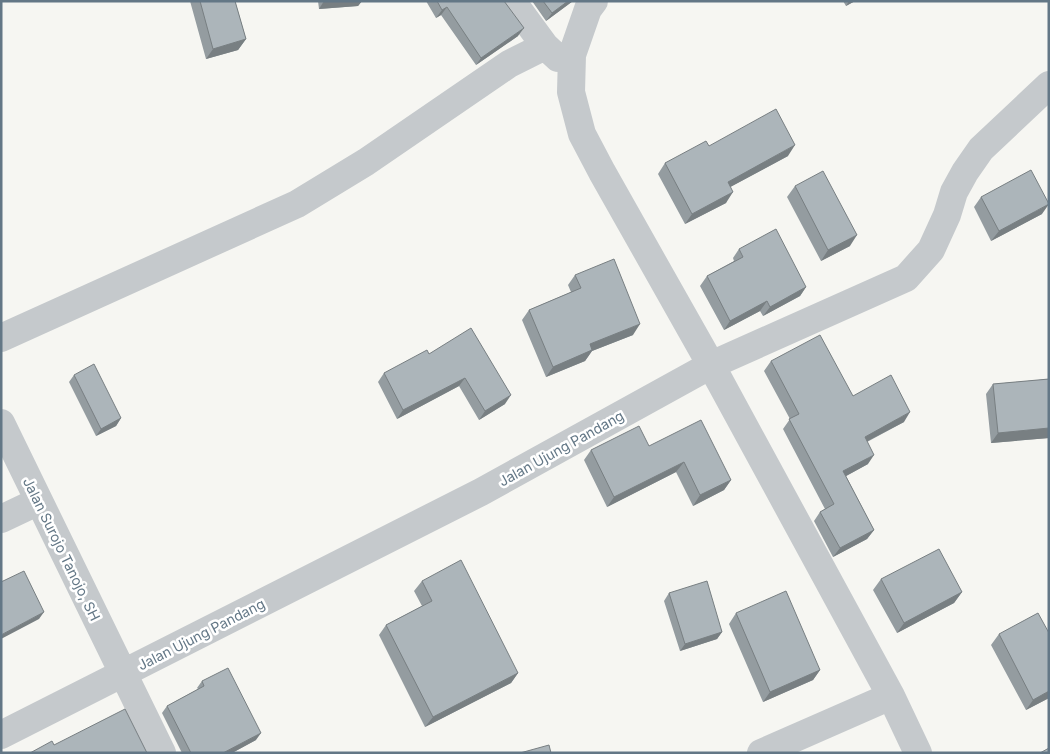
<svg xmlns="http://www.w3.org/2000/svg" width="1050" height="754" viewBox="0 0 1050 754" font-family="Inter,sans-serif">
<rect width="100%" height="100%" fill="#f6f6f2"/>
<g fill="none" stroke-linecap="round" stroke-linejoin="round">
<!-- minor -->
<path stroke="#c5c9cc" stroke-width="28" d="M512 1 545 46 558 58
M594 1 588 9 572 55 571 92 582 134 602 172 711 365 891 696 918 753
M1 338 297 204 366 162 509 64 545 46
M1 423 162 753
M1 519 39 501
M1 735 481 492 711 365 906 278 931 250 947 215 954 192 965 172 981 149 1049 85
M761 753 891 696"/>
</g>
<!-- wall -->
<path fill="#949ca0" d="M190 1H235L246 39 238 50 206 59Z
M318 1H362L358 6 319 9Z
M426 1H504L518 36 476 65 441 15 436 18Z
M532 1H573L546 21Z
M843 1H855L846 6Z
M709 146 788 156 730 187 726 203 685 224 658 174 665 163Z
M795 186 850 246 821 261 787 197Z
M981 197 1042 214 991 241 974 207Z
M739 249 806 287 800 296 763 316 760 311 724 330 700 286 707 276 734 261 733 258Z
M575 275 633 335 592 351 585 361 546 377 522 320 529 310 571 292 568 285Z
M429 354 505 404 479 420 459 386 397 419 378 382 384 373Z
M771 361 853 396 904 422 867 442 868 464 846 476 874 530 867 539 833 557 814 521 820 512 825 509 783 429 790 419 764 371Z
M74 375 121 418 116 426 96 436 69 382Z
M1049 379V438L991 443 986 394 993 384Z
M649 446 731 480 724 490 693 506 676 472 607 507 584 460 591 450Z
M881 579 962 592 954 603 897 633 873 590Z
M422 581 518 673 511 683 425 727 379 635 386 625 422 606 414 591Z
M669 593 722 632 717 639 680 651 664 601Z
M736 613 820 670 813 680 763 702 729 624Z
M999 634 1049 698 1026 710 991 645Z
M202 681 256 740 232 753H182L162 713 167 706 198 689 197 688Z"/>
<!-- shaded-wall -->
<path fill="#787f82" d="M324 1H362L358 6 319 9Z
M568 1H573L546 21 552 13Z
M849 1H855L846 6Z
M447 7 441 15 436 18 442 10Z
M524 28 518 36 476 65 481 58Z
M246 39 238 50 206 59 213 49Z
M795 145 788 156 721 192 728 182Z
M733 192 726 203 685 224 692 214Z
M1049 204 1042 214 991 241 999 231Z
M857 235 850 246 821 261 828 250Z
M806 287 800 296 763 316 770 307Z
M767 301 760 311 724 330 730 321Z
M640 324 633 335 592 351 585 361 546 377 553 367 590 344Z
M465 378 459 386 397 419 403 410Z
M511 395 505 404 479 420 485 411Z
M910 412 904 422 858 446 865 437Z
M121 418 116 426 96 436 101 429Z
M1049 428V438L991 443 998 433Z
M874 455 868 464 837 481 843 471Z
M684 462 676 472 607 507 614 497Z
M731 480 724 490 693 506 700 495Z
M874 530 867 539 833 557 840 548Z
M962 592 954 603 897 633 904 623Z
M44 612 39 619 1 639V635Z
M722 632 717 639 680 651 685 644Z
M820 670 813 680 763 702 770 692Z
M518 673 511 683 425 727 433 717Z
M1049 691V698L1026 710 1033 700Z
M261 733 256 740 232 753H223Z"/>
<!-- building -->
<path fill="#acb5ba" stroke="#787f82" d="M200 1H235L246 39 213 49Z
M437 1H504L524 28 481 58 447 7 442 10Z
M543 1H568L552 13Z
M776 109 795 145 728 182 733 192 692 214 665 163 706 141 709 146Z
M1031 170 1049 204 999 231 981 197Z
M823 171 857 235 828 250 795 186Z
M776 229 806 287 770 307 767 301 730 321 707 276 743 257 739 249Z
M614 259 640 324 590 344 592 350 553 367 529 310 581 288 575 275Z
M471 328 511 395 485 411 465 378 403 410 384 373 427 350 429 354Z
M820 335 853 396 891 375 910 412 865 437 874 455 843 471 874 530 840 548 820 512 834 504 789 419 799 414 771 361Z
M94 364 121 418 101 429 74 375Z
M1049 379V428L998 433 993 384Z
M701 420 731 480 700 495 684 462 614 497 591 450 639 426 649 446Z
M939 549 962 592 904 623 881 579Z
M461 560 518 673 433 717 386 625 432 601 422 581Z
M24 571 44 612 1 635V582Z
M707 581 722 632 685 644 669 593Z
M786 591 820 670 770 692 736 613Z
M1038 613 1049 633V691L1033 700 999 634Z
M228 668 261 733 223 753H191L167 706 204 686 202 681Z
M125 709 147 753H30L52 741 54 745Z
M549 745 551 753H520Z
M1049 748V753H1040Z"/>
<g text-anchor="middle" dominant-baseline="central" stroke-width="5" stroke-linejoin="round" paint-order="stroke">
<!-- street labels -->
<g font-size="14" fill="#637786" stroke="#fff">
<text transform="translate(561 448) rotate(-29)">Jalan Ujung Pandang</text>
<text transform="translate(62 549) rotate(64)">Jalan Surojo Tanojo, SH</text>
<text transform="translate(201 634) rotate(-27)">Jalan Ujung Pandang</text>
</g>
</g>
<!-- border -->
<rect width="1050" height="754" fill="none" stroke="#637786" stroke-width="5"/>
</svg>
